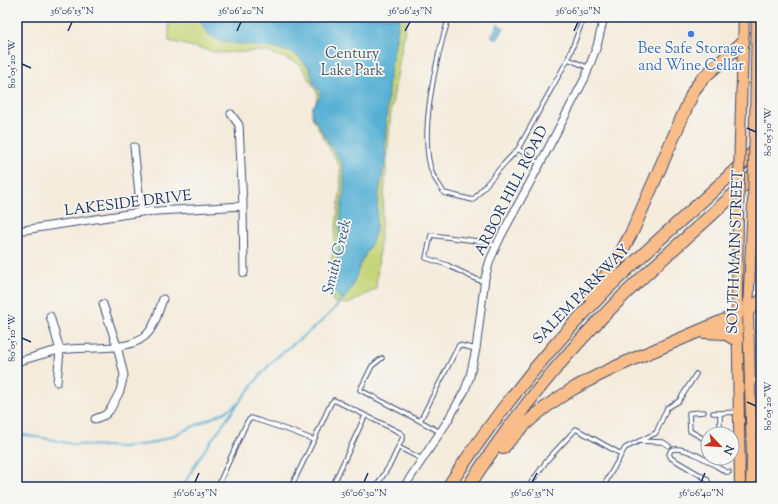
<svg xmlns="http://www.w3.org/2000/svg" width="778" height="504" viewBox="0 0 778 504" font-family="'Sorts Mill Goudy',serif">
<rect width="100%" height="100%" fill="#f6f6f2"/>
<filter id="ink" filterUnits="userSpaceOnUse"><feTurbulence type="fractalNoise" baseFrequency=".025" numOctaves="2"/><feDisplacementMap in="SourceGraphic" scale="8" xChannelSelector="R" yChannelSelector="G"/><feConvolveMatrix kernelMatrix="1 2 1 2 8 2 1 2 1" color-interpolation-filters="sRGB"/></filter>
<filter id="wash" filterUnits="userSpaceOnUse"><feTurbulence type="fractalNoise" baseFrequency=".012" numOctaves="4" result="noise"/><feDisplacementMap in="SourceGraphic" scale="16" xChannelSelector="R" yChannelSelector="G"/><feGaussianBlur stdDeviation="0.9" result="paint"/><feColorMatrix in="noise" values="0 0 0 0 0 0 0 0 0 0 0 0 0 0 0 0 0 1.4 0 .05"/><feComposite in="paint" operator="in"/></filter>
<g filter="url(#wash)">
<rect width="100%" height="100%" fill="#f4ebdb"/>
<!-- green -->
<path fill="#c5d577" stroke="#70826a" d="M169 17H407L391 110 376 289 348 304 334 302 328 290 341 187 340 167 312 117 318 94 300 64 265 51 219 53 169 41Z"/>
<!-- water -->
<path fill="#57b0d4" stroke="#397099" d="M202 17H400L389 78 385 142 386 157 378 198 376 231 372 242 361 263 352 287 343 300C338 298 335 294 335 289 334 278 337 266 338 255 339 244 339 233 340 221 342 199 347 188 342 164L312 115V108L320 97V92L314 84 309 68 298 56 291 52 273 48 222 42C211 37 200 30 202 17Z
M498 24 504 28 497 40 491 36Z"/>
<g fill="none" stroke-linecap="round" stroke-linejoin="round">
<!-- stream -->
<path stroke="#57b0d4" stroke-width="2" d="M17 434 49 439 71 444 121 447 149 444 172 436 225 412 237 404
M183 487C199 454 222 426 244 396 254 384 262 372 273 361 288 346 337 314 342 297"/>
</g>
</g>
<g filter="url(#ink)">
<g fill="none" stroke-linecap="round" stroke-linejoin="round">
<defs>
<path id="service" d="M449 17C437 55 417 137 433 175 436 181 441 187 444 193L473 200 502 166 518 149 568 59 584 17
M568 59 589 68
M518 149 540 164
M484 281 478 280 447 265 426 258 431 235 485 242 496 246
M382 358 372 366 360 390 420 421
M750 380H761
M704 412 689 413 690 431 708 441
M713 413H720
M440 432 420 421 459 345 476 349
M720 434V413L738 412
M639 441 663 442 669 446
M398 447 422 459
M710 486 707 479 671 458 669 454 671 450C684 444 714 465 726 472H729
M221 487 219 485 220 481 247 422 251 418 291 431 314 440 331 403 334 400 399 432 403 435V437L391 463 376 487
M291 487 314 440
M332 487 365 416
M528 487 548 459 576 429 621 454
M603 487 625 448 656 433 667 408 679 401 696 374"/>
<path id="minor" d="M231 114 239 125 243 206 244 273
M134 147 141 212
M17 231 141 212 243 206
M50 316 60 350 57 382
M17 362C31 358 45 353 59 350 82 346 127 352 144 337 155 328 158 312 163 299
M95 419 105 415 110 410 120 391 124 375 117 346 103 304
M404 487 447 422 465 390 470 376 476 349 485 278 490 260 501 236 540 164 585 78 597 46 604 17"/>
<path id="primary" d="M755 122 757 17
M740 137 744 17
M738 218 737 296 740 487
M751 487 752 458 748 310 753 203"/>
<path id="motorway" d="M757 33 761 31
M590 297 617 260 633 230 694 90 703 78 743 42
M748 310 761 301
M704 332 724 333 737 340
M503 448C543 399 593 376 650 352 679 340 708 327 737 315
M448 487C493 418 544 353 602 294 653 242 710 197 761 145
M468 487C510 422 559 360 614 305 661 257 714 216 761 168"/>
</defs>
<!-- service casing -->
<use href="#service" stroke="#3c4b71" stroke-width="5.5"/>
<!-- minor casing -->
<use href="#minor" stroke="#3c4b71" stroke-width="9"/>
<!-- primary casing -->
<use href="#primary" stroke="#3c4b71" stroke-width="12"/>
<!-- motorway casing -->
<use href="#motorway" stroke="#3c4b71" stroke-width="14"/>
<!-- service -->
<use href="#service" stroke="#fff" stroke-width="3.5"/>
<!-- minor -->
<use href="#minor" stroke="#fff" stroke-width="7"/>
<!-- primary -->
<use href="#primary" stroke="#f8bd89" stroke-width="10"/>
<!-- motorway -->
<use href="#motorway" stroke="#f8bd89" stroke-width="12"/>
<defs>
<path id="primary-bridge" d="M753 203 755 122
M738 218 740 137"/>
</defs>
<!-- primary-bridge casing -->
<use href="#primary-bridge" stroke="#3c4b71" stroke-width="12" stroke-linecap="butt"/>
<!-- primary-bridge -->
<use href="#primary-bridge" stroke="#f8bd89" stroke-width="10"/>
</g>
</g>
<!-- ticks -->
<path fill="none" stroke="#1b2f5e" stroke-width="1.5" d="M68 31 72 22M237 31 241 22M405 31 410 22M574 31 578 22M22 64 31 68M747 128 756 132M22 338 31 342M747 402 756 406M195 482 199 473M364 482 368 473M532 482 537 473M701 482 705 473"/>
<!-- markers -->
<circle fill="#3f7fe0" stroke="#f6f6f2" stroke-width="1.5" cx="691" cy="34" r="4"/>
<g text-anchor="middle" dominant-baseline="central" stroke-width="3.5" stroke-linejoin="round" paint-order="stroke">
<!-- shop labels -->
<g font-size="15" fill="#366cbe" stroke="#f6f6f2">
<text x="691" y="49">Bee Safe Storage<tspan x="691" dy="17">and Wine Cellar</tspan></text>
</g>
<!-- park labels -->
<g font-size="15" fill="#465864" stroke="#f6f6f2">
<text x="352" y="54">Century<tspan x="352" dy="17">Lake Park</tspan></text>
</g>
<!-- street labels -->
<g font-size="15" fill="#1b2f5e" stroke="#f6f6f2">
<text transform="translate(512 191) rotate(-63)">ARBOR HILL ROAD</text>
<text transform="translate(128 204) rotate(-7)">LAKESIDE DRIVE</text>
<text transform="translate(736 252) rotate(-88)">SOUTH MAIN STREET</text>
<text transform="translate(582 295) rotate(-46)">SALEM PARKWAY</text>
</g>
<!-- water labels -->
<g font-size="16" font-style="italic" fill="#2d5681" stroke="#f6f6f2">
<text transform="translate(338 257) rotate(-76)">Smith Creek</text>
</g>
</g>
<!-- margin -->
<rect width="778" height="504" fill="none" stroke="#f6f6f2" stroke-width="44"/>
<!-- north arrow -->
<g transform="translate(720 446) rotate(115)"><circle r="19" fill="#f6f6f2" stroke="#9ea6b7"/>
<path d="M0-3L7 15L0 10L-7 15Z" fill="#c8321e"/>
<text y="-6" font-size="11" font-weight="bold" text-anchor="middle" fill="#1b2f5e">N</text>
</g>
<rect x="22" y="22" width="734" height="460" fill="none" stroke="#1b2f5e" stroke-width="1.5"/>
<g font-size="10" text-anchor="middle" fill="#1b2f5e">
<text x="72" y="14">36°06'15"N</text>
<text x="241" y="14">36°06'20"N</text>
<text x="410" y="14">36°06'25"N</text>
<text x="578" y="14">36°06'30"N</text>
<text transform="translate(11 64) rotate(-90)" y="4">80°05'20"W</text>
<text transform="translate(767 132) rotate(-90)" y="4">80°05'30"W</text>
<text transform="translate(11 338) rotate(-90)" y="4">80°05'10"W</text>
<text transform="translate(767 406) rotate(-90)" y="4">80°05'20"W</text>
<text x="195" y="496">36°06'25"N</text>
<text x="364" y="496">36°06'30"N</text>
<text x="532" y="496">36°06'35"N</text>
<text x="701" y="496">36°06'40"N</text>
</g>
</svg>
